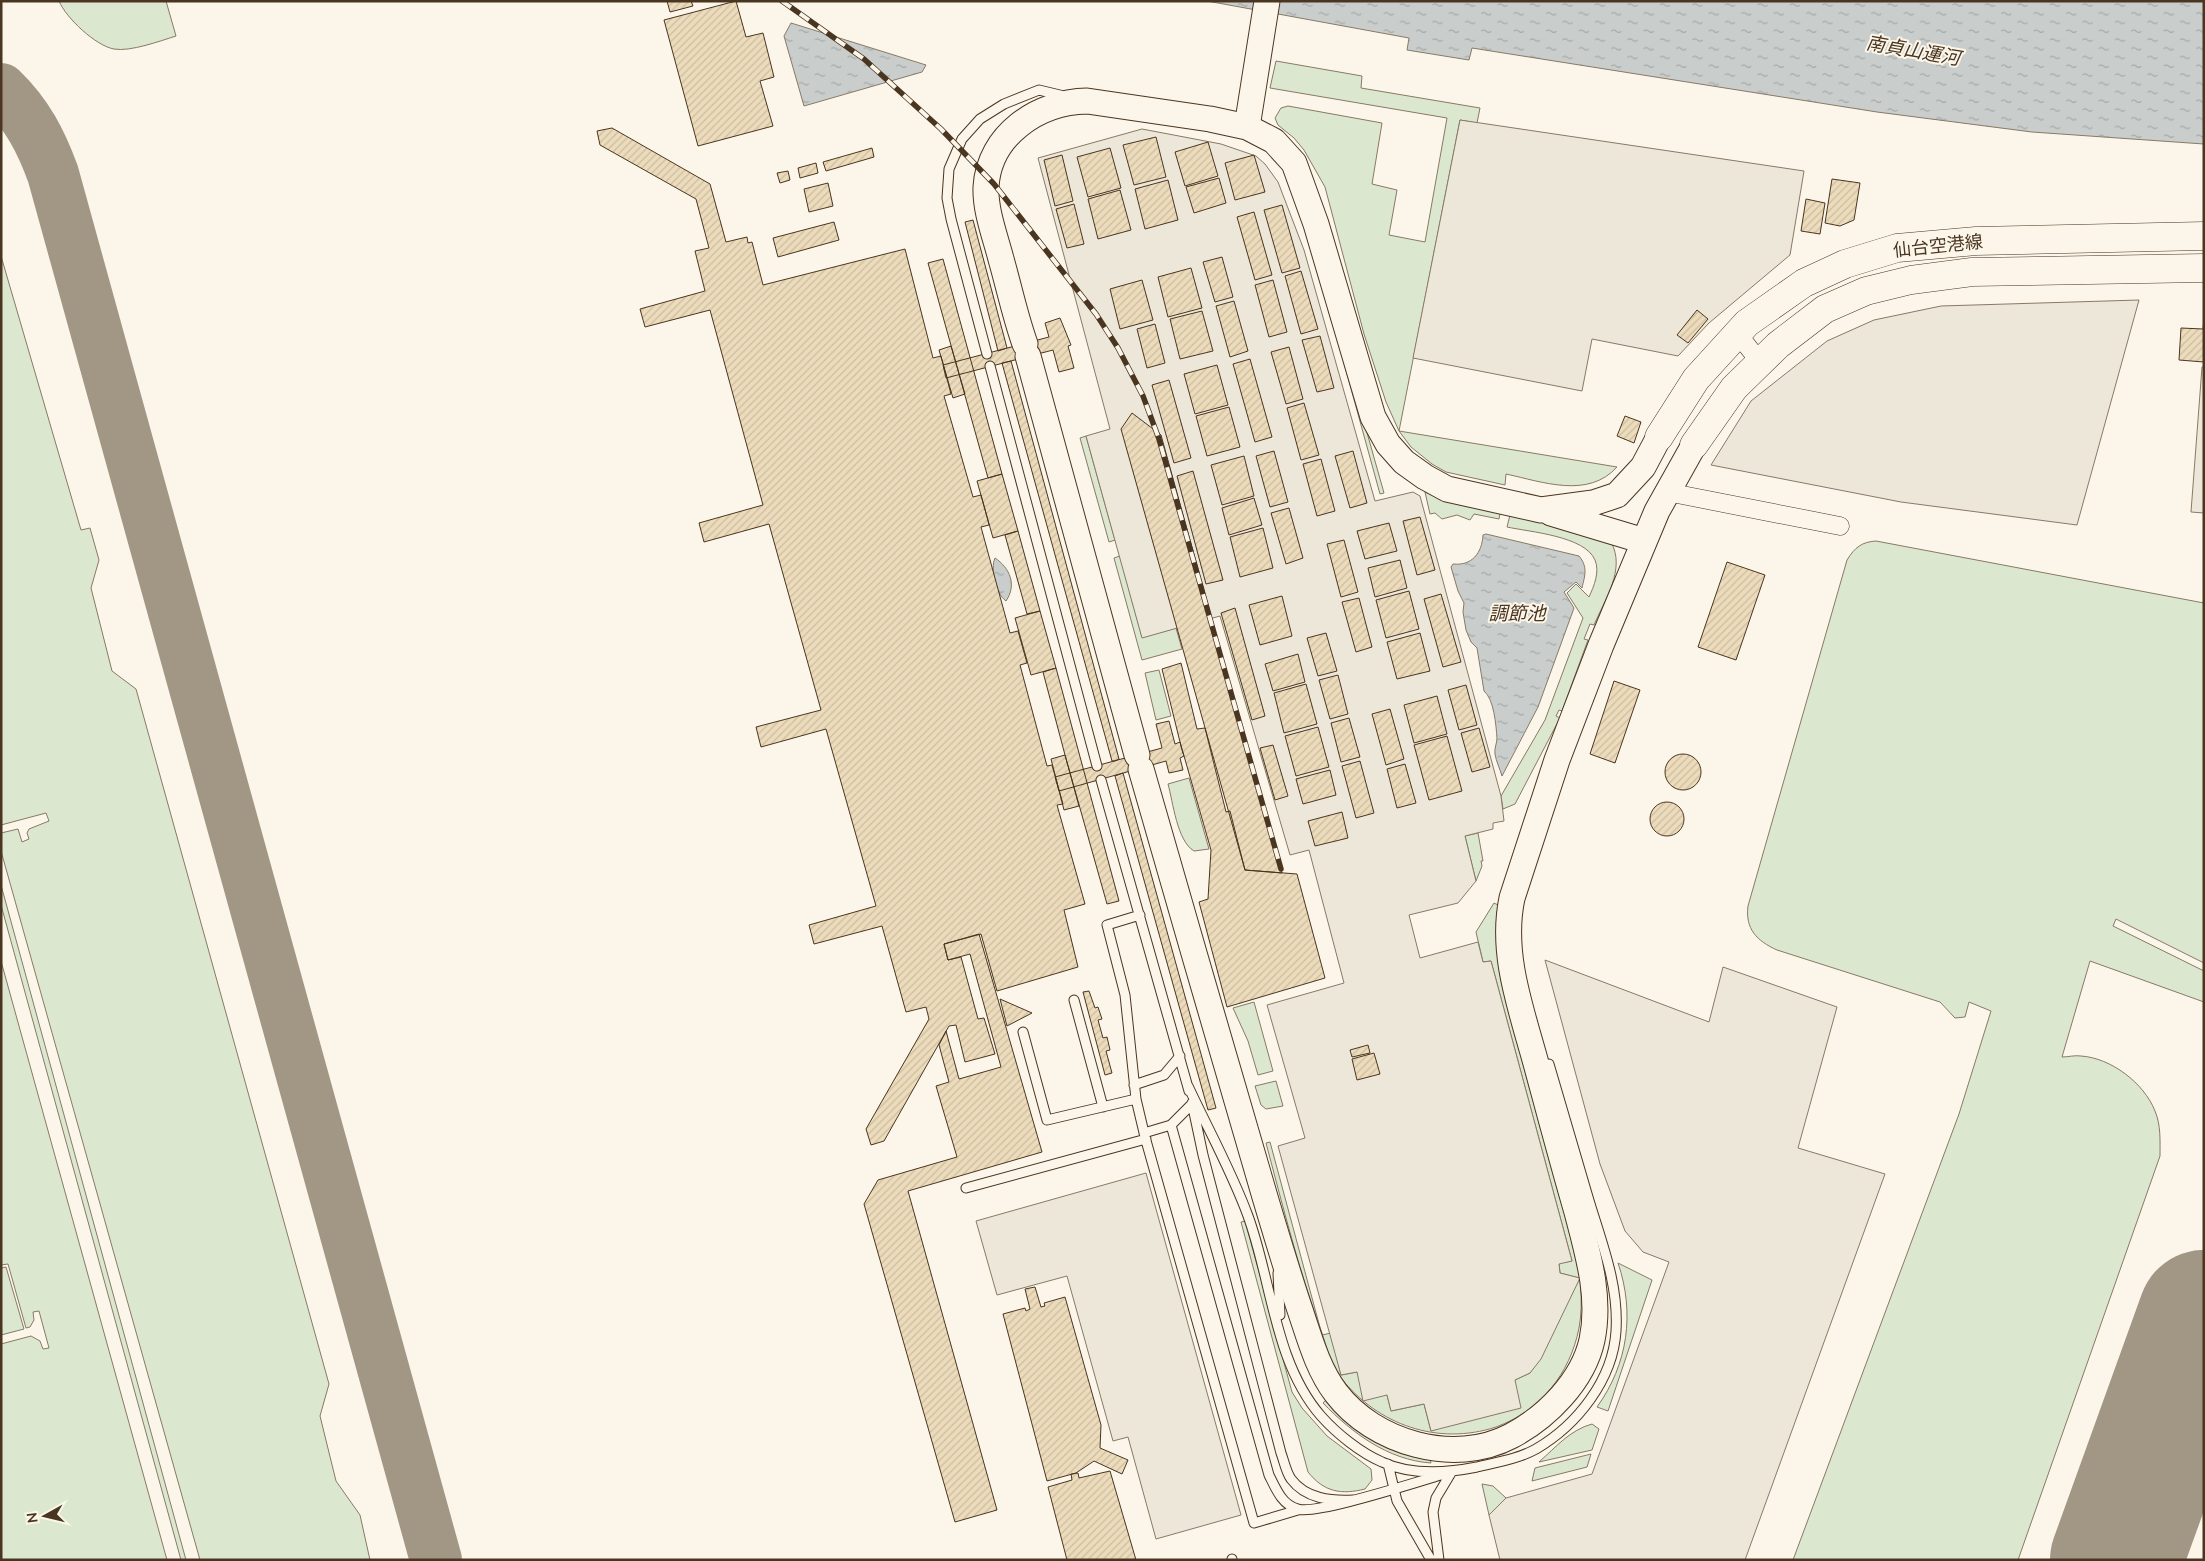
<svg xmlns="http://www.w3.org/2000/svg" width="2205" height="1561" viewBox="0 0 2205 1561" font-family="'Nunito Sans','Noto Sans JP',sans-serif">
<defs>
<pattern id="water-ripples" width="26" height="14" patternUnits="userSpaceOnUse" patternTransform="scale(1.25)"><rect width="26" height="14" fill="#c9cecd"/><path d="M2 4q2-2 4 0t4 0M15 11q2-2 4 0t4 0" fill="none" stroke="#a5a8a6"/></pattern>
<pattern id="building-hatch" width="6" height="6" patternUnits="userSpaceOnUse" patternTransform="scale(1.25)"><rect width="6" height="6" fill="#ecdcbc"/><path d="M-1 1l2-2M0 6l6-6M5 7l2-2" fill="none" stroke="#ccbda1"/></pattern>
</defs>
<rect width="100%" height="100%" fill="#fbf6e9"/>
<!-- green -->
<path fill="#dce7d0" stroke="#887966" d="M59 1H166L176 36C160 41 130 52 114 49 96 46 66 18 59 1Z
M1276 61 1362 76 1361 88 1480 108 1477 123 1460 120 1399 431 1617 467C1588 499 1543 482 1506 474L1505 485 1446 472 1432 464 1411 447 1399 431 1386 402 1364 334 1325 187 1304 150 1294 138 1278 125 1275 118 1281 108 1288 106 1382 123 1372 184 1397 190 1389 235 1425 242 1447 118 1270 88Z
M1 256 81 530 90 528 99 560 91 588 112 671 136 689 329 1384 320 1416 336 1481 360 1515 370 1560H200L1 851V833L18 829 22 842 29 839 27 833 29 829 49 821 46 813 1 825Z
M1342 344 1384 493 1380 494 1339 345Z
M1086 436 1115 540 1109 542 1080 438Z
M1425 492 1443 500 1500 513 1499 519 1474 514 1470 520 1457 515 1442 519 1435 513 1430 514Z
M1510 515 1565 527 1611 542C1626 569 1605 599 1594 625L1590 624 1584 639 1588 640 1562 711 1559 710 1556 716 1560 718 1515 804 1503 809 1501 796 1545 720 1583 618 1567 593 1576 584 1589 597C1594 586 1600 572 1595 560 1585 536 1530 532 1507 527Z
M1876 541 2204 603V963L2116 919 2113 926 2204 971V1002L2090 961 2062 1057C2068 1057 2075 1055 2081 1056 2111 1058 2144 1083 2155 1111 2161 1125 2160 1141 2160 1156L2018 1560H1793L1959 1114 1991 1011 1969 1002 1965 1017 1955 1018 1940 1002 1777 950C1757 941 1745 929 1748 906L1847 560C1855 547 1862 542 1876 541Z
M1120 556 1142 637 1176 628 1182 649 1142 660 1114 558Z
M1159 670 1171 716 1156 720 1145 673Z
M1189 778 1209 849 1194 851C1177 841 1173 802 1168 784Z
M1478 833 1483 861H1481L1482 866 1476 881 1465 836Z
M1 885 186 1560H181L1 905Z
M1494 903 1498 905 1497 932C1515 1002 1533 1073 1550 1143 1563 1194 1589 1277 1579 1328 1570 1374 1540 1411 1496 1427 1438 1446 1378 1425 1341 1378 1331 1365 1327 1348 1322 1333 1299 1271 1283 1207 1266 1143L1270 1142 1322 1335 1331 1333 1341 1375 1357 1372 1387 1395 1391 1411 1424 1404 1431 1431 1515 1380 1530 1373 1579 1278 1560 1273 1559 1263 1572 1261 1491 961 1483 962 1476 932Z
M1 962V961L167 1560H1V1344L31 1336 40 1341 43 1349 49 1348 39 1311 33 1312 34 1320 30 1327 26 1328 8 1264 1 1265Z
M1254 1002 1273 1071 1258 1075 1248 1041 1233 1008Z
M1276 1081 1283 1106 1266 1109 1261 1105 1255 1086Z
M1245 1221 1292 1392 1302 1408 1327 1436 1371 1469 1372 1480 1365 1489C1341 1495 1324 1492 1308 1472L1241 1222Z
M1618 1263 1652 1280 1608 1411 1597 1407C1628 1364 1635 1313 1618 1263Z
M6 1267 24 1329 1 1335V1268Z
M1326 1400 1430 1459 1431 1463C1388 1460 1352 1433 1323 1403Z
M1592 1424 1599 1429 1592 1450 1539 1462C1556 1447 1570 1430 1592 1424Z
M1591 1454 1587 1467 1532 1481 1535 1468Z
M1482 1484 1493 1486 1506 1498 1489 1515Z"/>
<!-- parking -->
<path fill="#ede7d9" stroke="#887966" d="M1460 120 1804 171 1790 255 1709 323 1678 356 1592 339 1582 391 1413 358Z
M1142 129 1221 144 1256 156 1265 164 1278 182 1304 250 1375 501 1413 492 1420 496 1501 796 1504 821 1493 823V829L1465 836 1476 881 1458 903 1409 915 1420 958 1478 942 1483 962 1491 961 1572 1261 1559 1264 1560 1273 1580 1278 1541 1359 1530 1373 1515 1380 1521 1408 1431 1431 1424 1404 1391 1411 1387 1395 1363 1401 1357 1372 1341 1375 1278 1146 1305 1138 1267 1005 1344 983 1309 850 1290 855 1220 616 1142 638 1086 436 1110 429 1038 158Z
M2139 300 2077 525 1901 502 1711 465 1751 401 1827 341 1874 320 1941 306Z
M2202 367H2204V513L2191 512Z
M1545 960 1709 1022 1723 967 1837 1007 1798 1148 1885 1174 1745 1560H1500L1489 1515 1506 1498 1592 1474 1669 1262 1643 1252 1625 1231 1600 1164Z
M1146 1173 1241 1515 1156 1539 1128 1437 1113 1441 1067 1276 997 1295 976 1221Z"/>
<!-- water -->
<path fill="url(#water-ripples)" stroke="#887966" d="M1207 1H2204V144L2032 132 1877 112 1472 48 1469 60 1407 50 1409 38Z
M791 23 926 65 922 72 804 106 784 36Z
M1486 534 1579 556C1588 567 1585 575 1582 588L1576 582 1564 592 1574 608 1538 707 1502 776C1500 769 1496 761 1495 754 1494 749 1497 743 1497 738 1496 725 1494 699 1484 691L1477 648 1471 642 1466 630 1463 612 1464 603 1458 591 1451 567 1453 564C1472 566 1482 553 1483 535Z
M995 558C1010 568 1017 585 1006 601 996 594 990 569 995 558Z"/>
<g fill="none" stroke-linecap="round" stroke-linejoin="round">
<!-- taxiway -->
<path stroke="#a29684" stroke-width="52" d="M1 89C27 114 41 141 53 174L436 1560"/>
<!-- runway -->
<path stroke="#a29684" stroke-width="132" d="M2116 1560 2204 1316"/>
</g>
<!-- building -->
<path fill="url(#building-hatch)" stroke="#4a3520" d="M667 1H691L693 6 670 12Z
M736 1 746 37 763 33 774 77 760 81 773 126 698 146 664 20Z
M612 128 710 184 726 242 747 237 748 243 752 242 763 285 905 249 933 358 941 356 951 394 944 396 973 497 981 495 987 517 989 525 981 527 1010 633 1018 631 1027 663 1020 665 1047 766 1052 765 1063 804 1057 805 1085 904 1064 910 1078 967 997 991 981 934 944 944 948 960 961 957 978 1019 984 1018 995 1054 965 1062 956 1025 949 1026 884 1141 871 1145 866 1129 929 1019 926 1007 906 1012 882 926 814 944 809 925 876 906 826 729 761 747 756 727 821 710 769 524 704 542 699 523 763 505 710 310 645 327 640 309 705 291 695 251 709 248 696 199 600 145 597 131Z
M1156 137 1166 177 1134 185 1123 145Z
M1208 142 1218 176 1185 186 1175 152Z
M872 148 874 157 826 171 823 162Z
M1110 148 1121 188 1088 197 1077 157Z
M1062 155 1073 201 1055 206 1044 160Z
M1254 155 1265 192 1235 200 1225 163Z
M816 163 818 173 800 178 798 168Z
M788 171 790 180 780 183 777 173Z
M1219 178 1226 203 1194 213 1186 187Z
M1832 179 1860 183 1854 220 1840 226 1825 223Z
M1168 180 1178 220 1145 229 1135 189Z
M828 183 833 206 809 212 804 189Z
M1120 190 1131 230 1098 239 1088 199Z
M1806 199 1825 203 1820 234 1801 231Z
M1074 204 1084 244 1067 248 1056 209Z
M1282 205 1300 268 1282 273 1264 210Z
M1254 212 1272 275 1255 280 1237 217Z
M973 220 1007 348 998 351 965 222Z
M834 222 839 240 778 257 773 238Z
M1222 257 1233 297 1215 302 1203 262Z
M943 259 1002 474 988 478 928 263Z
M1191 268 1202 308 1168 317 1158 277Z
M1301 271 1318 329 1301 334 1285 276Z
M1142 280 1153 320 1120 329 1110 289Z
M1273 280 1287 332 1269 337 1255 285Z
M1234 301 1248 351 1230 357 1216 306Z
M1697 310 1708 319 1688 343 1677 335Z
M1202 311 1213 351 1180 359 1170 319Z
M1060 318 1071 345 1068 346 1074 368 1059 372 1053 350 946 378 943 365 1049 337 1045 323Z
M2204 318V362L2179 360 2181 328 2203 329Z
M1155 324 1165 363 1147 368 1137 329Z
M1320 336 1334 388 1317 392 1302 340Z
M951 346 965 394 953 398 939 350Z
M1289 347 1303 399 1286 404 1271 352Z
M1250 359 1272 437 1255 442 1233 364Z
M1011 361 1119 759 1115 761H1112L1002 363Z
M1217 365 1228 405 1195 414 1184 374Z
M1169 380 1191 458 1174 463 1152 385Z
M1304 403 1319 455 1301 460 1287 408Z
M1229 407 1240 447 1207 456 1196 416Z
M1132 413 1161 435 1282 873 1245 870 1121 429Z
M1625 416 1641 422 1634 443 1617 436Z
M1274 451 1288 502 1270 507 1256 456Z
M1353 451 1367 503 1350 508 1335 456Z
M1244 456 1254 496 1222 505 1211 465Z
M1321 459 1335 511 1317 516 1303 464Z
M1193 471 1223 580 1206 584 1177 476Z
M1002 474 1018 531 993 538 977 481Z
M1254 498 1262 525 1229 535 1222 508Z
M1289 508 1303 558 1286 564 1271 513Z
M1420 517 1435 570 1417 575 1403 521Z
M1389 523 1397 551 1365 559 1357 531Z
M1263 528 1273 568 1240 577 1230 537Z
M1018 531 1040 611 1027 614 1005 535Z
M1344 540 1358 592 1341 597 1327 544Z
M1400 560 1407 588 1375 597 1368 568Z
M1727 562 1765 575 1736 660 1698 647Z
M1409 591 1419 629 1386 638 1376 600Z
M1441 594 1461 662 1443 667 1424 599Z
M1282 596 1292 636 1260 645 1249 605Z
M1359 598 1372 647 1356 652 1342 602Z
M1235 608 1265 716 1252 720 1221 613Z
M1040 611 1056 668 1031 675 1015 618Z
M1326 633 1337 671 1318 676 1307 638Z
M1420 633 1430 671 1397 679 1387 642Z
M1298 654 1305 682 1273 691 1265 664Z
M1181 663 1197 729 1205 728 1226 812 1230 811 1245 870 1297 874 1325 978 1227 1007 1199 902 1208 899 1211 850 1180 742 1162 669Z
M1056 668 1119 901 1107 904 1065 755 1043 672Z
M1338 675 1348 714 1330 719 1319 680Z
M1614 681 1640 690 1615 763 1590 754Z
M1306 684 1317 724 1284 733 1274 693Z
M1466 685 1477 725 1459 730 1448 690Z
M1437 696 1447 734 1414 743 1404 705Z
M1390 709 1404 759 1386 765 1372 714Z
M1349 718 1360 757 1341 762 1331 723Z
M1169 721 1175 744 1180 742 1182 750 1184 756 1180 758 1183 770 1169 773 1166 761 1059 791 1055 777 1162 748 1156 724Z
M1318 727 1329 767 1296 776 1285 736Z
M1479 728 1490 767 1472 772 1461 733Z
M1447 736 1462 791 1429 800 1414 745Z
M1273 745 1288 796 1275 800 1260 748Z
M1665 772a18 18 0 1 1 36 0a18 18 0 1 1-36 0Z
M1065 755 1079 806 1064 810 1051 759Z
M1360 761 1374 813 1356 818 1342 766Z
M1405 764 1416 803 1397 808 1387 769Z
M1330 770 1336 795 1303 804 1296 779Z
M1123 773 1216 1108 1208 1110 1115 776Z
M1650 819a17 17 0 1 1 34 0a17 17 0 1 1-34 0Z
M1342 812 1348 838 1315 846 1308 821Z
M979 934 1042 1152 908 1191 997 1510 955 1522 864 1204 878 1180 957 1157 936 1086 949 1082 939 1045 946 1031 959 1079 1001 1067 970 954 948 960 944 944Z
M1089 991 1095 1008 1098 1007 1102 1019 1098 1020 1103 1038 1107 1037 1110 1050 1106 1051 1112 1073 1105 1075 1083 992Z
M1000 999 1032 1013 1007 1026Z
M1368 1045 1370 1053 1352 1057 1350 1050Z
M1374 1053 1380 1074 1357 1080 1352 1059Z
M1035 1287 1041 1307 1045 1306 1044 1303 1065 1297 1101 1425 1100 1448 1128 1460 1122 1474 1094 1461 1076 1473 1047 1481 1003 1314 1025 1308 1026 1311 1030 1309 1025 1289Z
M1110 1471 1136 1560H1067L1048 1487 1072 1480 1071 1474 1078 1473 1079 1478Z"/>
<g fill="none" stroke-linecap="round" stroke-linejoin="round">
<defs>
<path id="lane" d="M987 354 951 219 947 198 949 169 962 139 980 119 1004 104 1039 90 1064 96
M990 366 1097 766
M1101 780 1189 1091
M1140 915 1107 925 1125 995 1136 1099 1145 1137 1254 1523 1298 1510
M1074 1000 1103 1107
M1023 1032 1047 1120 1136 1099
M1134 1085 1164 1075 1180 1056
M1188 1086C1208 1129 1232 1172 1248 1216 1272 1281 1274 1362 1321 1416 1337 1434 1361 1453 1382 1462 1412 1476 1447 1473 1477 1467 1497 1462 1518 1459 1536 1449 1577 1425 1613 1380 1616 1331 1619 1284 1601 1241 1588 1197 1575 1153 1562 1108 1549 1064
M1192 1103 1203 1155 1281 1453C1284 1461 1286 1472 1291 1479 1306 1499 1331 1501 1353 1500
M1171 1125 1269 1475C1276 1489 1282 1505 1298 1509 1316 1515 1416 1482 1441 1475
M1144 1133 1171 1125 1192 1104
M966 1188 1146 1139
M1278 1273 1280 1315
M1388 1464 1397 1501 1431 1560
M1232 1559V1560
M1439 1560 1433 1512 1436 1498 1451 1473"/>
<path id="street" d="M1737 333 1760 362
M1667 492 1840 526"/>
<path id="secondary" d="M1247 127 1267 1
M1025 344C1015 316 1009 287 1001 259 995 236 985 210 986 187 989 135 1038 102 1087 101L1210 119 1247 127 1274 141 1294 163 1316 224 1373 417 1388 444 1404 462 1425 477 1447 489 1541 510 1593 503 1617 495 1643 467 1659 437
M1028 356 1137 755
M1551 513 1644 541
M1141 769C1182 912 1223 1054 1265 1197 1276 1234 1287 1271 1299 1307 1309 1336 1317 1368 1336 1393 1374 1443 1454 1466 1511 1436 1547 1417 1583 1381 1592 1340 1601 1297 1588 1254 1577 1212 1563 1164 1550 1115 1537 1067 1522 1011 1500 955 1512 898L1557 760 1601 645 1657 511 1694 445"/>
<path id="primary" d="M1659 437 1696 379 1747 323 1804 283 1845 264 1897 248 1976 241 2204 236
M1694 445 1734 388 1778 345 1825 309 1866 291 1911 280 1972 272 2204 268"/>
</defs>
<!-- lane casing -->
<use href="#lane" stroke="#4a3520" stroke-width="11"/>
<!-- street casing -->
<use href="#street" stroke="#4a3520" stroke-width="19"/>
<!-- secondary casing -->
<use href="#secondary" stroke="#4a3520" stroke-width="27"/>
<!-- primary casing -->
<use href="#primary" stroke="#4a3520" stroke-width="29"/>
<!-- lane -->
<use href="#lane" stroke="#fbf6e9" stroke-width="9"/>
<!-- street -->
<use href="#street" stroke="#fbf6e9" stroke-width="18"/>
<!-- secondary -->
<use href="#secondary" stroke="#fbf6e9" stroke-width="25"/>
<!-- primary -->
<use href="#primary" stroke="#fbf6e9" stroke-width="28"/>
<defs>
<path id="rail" d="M782 1 864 59 941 129 994 184 1096 314 1118 348 1143 396 1159 439 1281 869"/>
</defs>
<!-- rail casing -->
<use href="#rail" stroke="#4a3520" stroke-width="5.5"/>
<!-- rail -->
<use href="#rail" stroke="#fbf6e9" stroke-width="4" stroke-dasharray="11" stroke-linecap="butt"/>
</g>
<g text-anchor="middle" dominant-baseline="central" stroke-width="4" stroke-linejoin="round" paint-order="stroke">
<!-- street labels -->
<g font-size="18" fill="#4a3520" stroke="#fbf6e9">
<text transform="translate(1938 246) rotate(-6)">仙台空港線</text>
</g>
<!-- water labels -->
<g font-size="19" font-style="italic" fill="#4a3520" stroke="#fbf6e9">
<text transform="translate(1913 51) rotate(10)">南貞山運河</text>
<text x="1517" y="614">調節池</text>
</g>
</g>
<!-- border -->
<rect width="2205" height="1561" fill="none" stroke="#4a3520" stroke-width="5"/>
<!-- north arrow -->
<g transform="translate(45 1516) rotate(262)" stroke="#fbf6e9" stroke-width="4" paint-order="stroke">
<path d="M0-4L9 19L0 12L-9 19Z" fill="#4a3520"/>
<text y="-8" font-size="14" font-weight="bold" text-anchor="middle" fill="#4a3520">N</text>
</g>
</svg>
